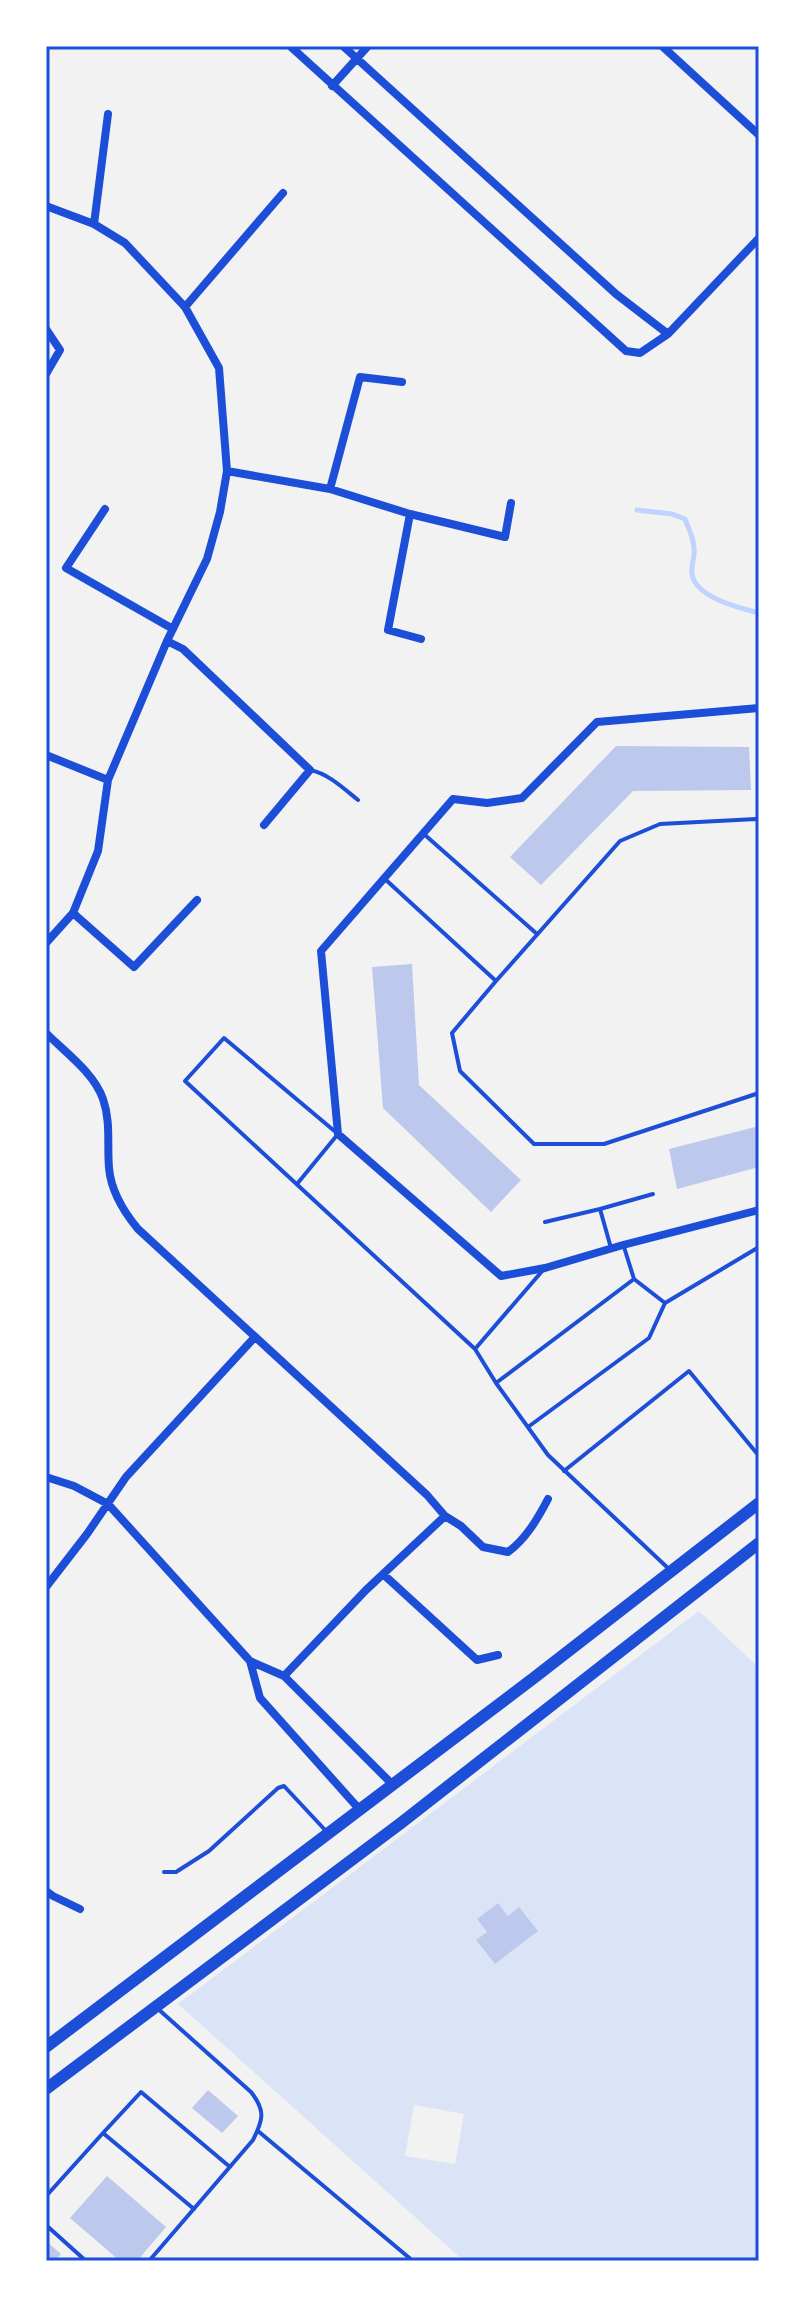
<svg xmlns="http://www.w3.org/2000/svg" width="805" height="2307" viewBox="0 0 805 2307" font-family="'Roboto Condensed',sans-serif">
<rect width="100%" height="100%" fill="#f2f2f2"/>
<!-- green -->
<path fill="#dbe4f7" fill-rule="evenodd" d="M699 1611 759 1668V2261H464L178 2004ZM498 1903 508 1916 519 1908 537 1931 495 1964 477 1941 487 1932 477 1919ZM414 2105 464 2114 455 2164 405 2156Z"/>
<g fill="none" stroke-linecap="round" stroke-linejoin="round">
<!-- stream -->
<path stroke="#bfd3fe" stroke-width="5" d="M637 510 672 514 685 519C690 532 695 541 694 555 693 562 691 568 692 574 695 597 739 608 759 613"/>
</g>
<!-- building -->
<path fill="#bdc9ec" d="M616 746 749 747 751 790 633 791 541 885 510 857Z
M412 964 419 1085 521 1180 491 1212 383 1108 372 967Z
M759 1126V1167L677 1189 669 1149Z
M498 1903 508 1916 519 1907 538 1931 495 1964 476 1940 487 1932 477 1919Z
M208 2090 238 2116 222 2133 192 2108Z
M107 2176 166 2227 137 2261H120L70 2218Z
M46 2241 61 2254 56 2259 57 2261H46Z"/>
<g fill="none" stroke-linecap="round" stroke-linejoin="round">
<!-- service -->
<path stroke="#1d4ed8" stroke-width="4" d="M310 770C329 774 343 788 358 800
M425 835 537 934
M386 880 496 981 452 1033 460 1071 534 1144H604L759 1093
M496 981 620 841 660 824 756 819 759 821
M297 1184 338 1134 224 1038 185 1081 475 1349 496 1383
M600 1209 653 1194
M545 1222 600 1209 611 1248
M624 1247 634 1279 496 1383 548 1455 670 1570
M665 1303 759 1247
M475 1349 544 1269
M528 1427 649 1338 665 1303 634 1279
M564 1471 689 1371 759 1456
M164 1872H176L209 1851 278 1788 284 1786 326 1831
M258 2131 413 2261
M48 2194 103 2133
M194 2209 103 2133 141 2092 230 2167
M46 2225 86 2261
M149 2261 253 2140C263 2120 266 2111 251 2092L157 2008"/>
<!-- minor -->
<path stroke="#1d4ed8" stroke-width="8" d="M290 46 626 351 640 353 668 334 759 238
M343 46 616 294 668 334
M662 46 759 135
M332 86 368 46
M46 206 94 224 125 243 185 307 219 368 227 471 220 512 207 559 167 641 108 780 98 851 73 913 46 943
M94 224 108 114
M185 307 283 193
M46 329 60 350 46 374
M227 471 330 489 410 514 505 537 511 503
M330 489 360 377 402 382
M105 509 66 568 173 629
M410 514 388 630 421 639
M167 641 183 649 310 770 264 825
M759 708 597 722 522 798 487 803 453 799 321 951 338 1134 501 1276 545 1268 623 1245 759 1210
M46 755 108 780
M73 913 134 967 197 900
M46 1033C65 1052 94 1073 103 1099 111 1122 107 1144 109 1168 111 1191 123 1211 138 1229L427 1495 445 1516 461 1526 483 1547 508 1552C526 1539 538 1518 548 1499
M46 1477 74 1486 108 1504 250 1661 284 1676 393 1785
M383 1574 477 1660 498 1655
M46 1587 87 1534 126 1477 254 1338
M250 1661 260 1698 360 1810
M284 1676 366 1590 445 1516
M46 1891 53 1896 80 1909"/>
<!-- secondary -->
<path stroke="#1d4ed8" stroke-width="12" d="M46 2047 535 1677 759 1503
M46 2089 401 1823 759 1543"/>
</g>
<!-- border -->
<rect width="805" height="2307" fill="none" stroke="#ffffff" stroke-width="96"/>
<rect x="48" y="48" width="709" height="2211" fill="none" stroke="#1d4ed8" stroke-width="3"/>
</svg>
